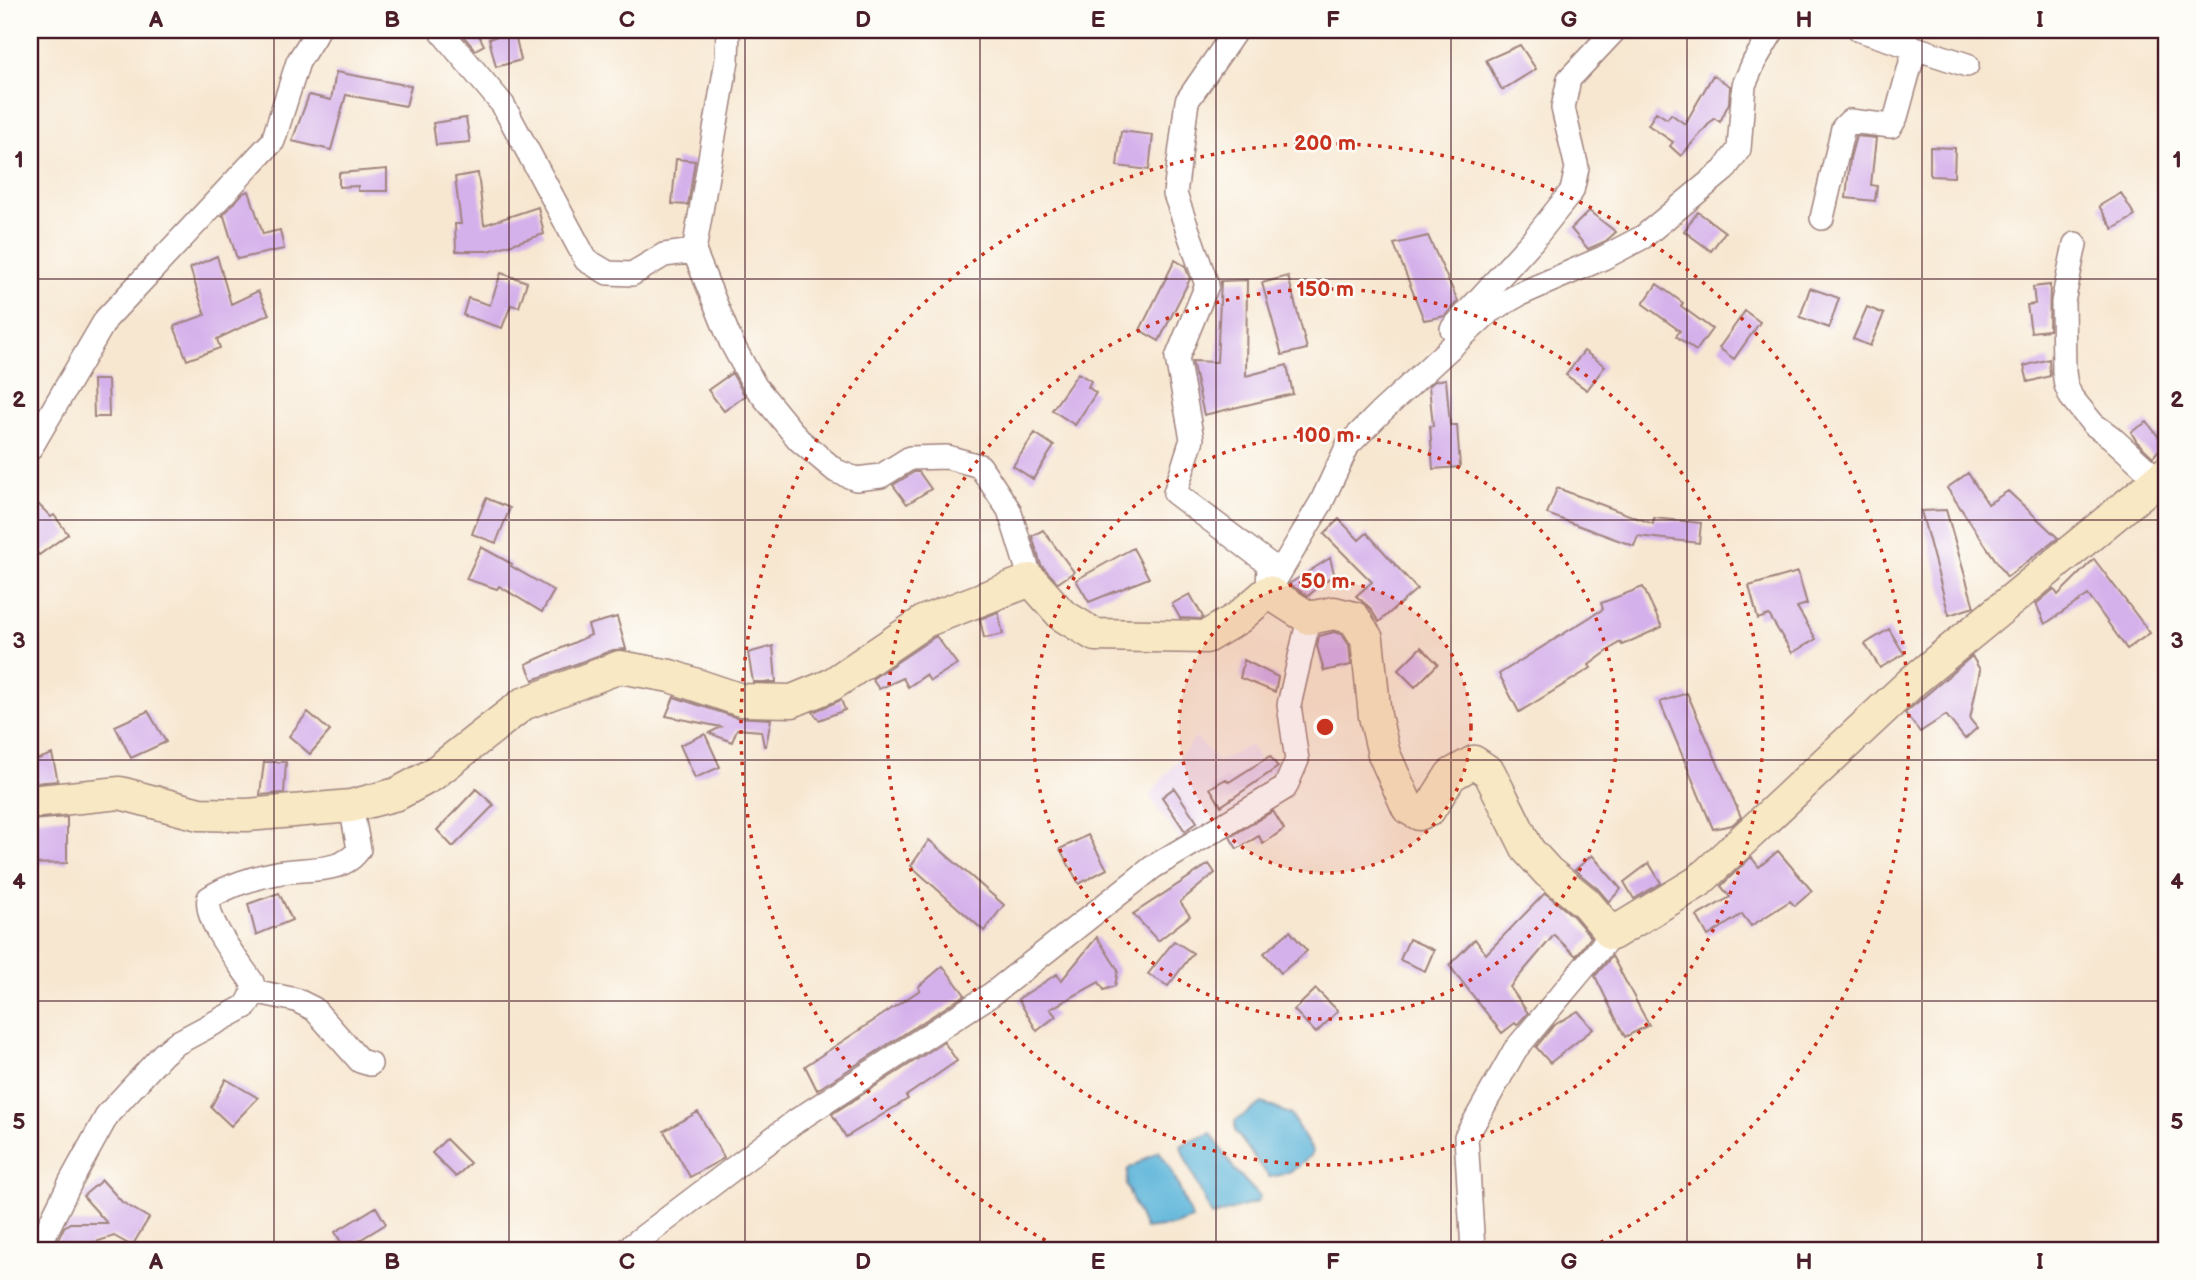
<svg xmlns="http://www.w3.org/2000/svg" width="2196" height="1280" viewBox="0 0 2196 1280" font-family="'Balsamiq Sans',sans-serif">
<rect width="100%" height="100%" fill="#fdfcf7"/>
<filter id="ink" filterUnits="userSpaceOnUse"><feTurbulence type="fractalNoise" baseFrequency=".0143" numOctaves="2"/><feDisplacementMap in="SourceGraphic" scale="14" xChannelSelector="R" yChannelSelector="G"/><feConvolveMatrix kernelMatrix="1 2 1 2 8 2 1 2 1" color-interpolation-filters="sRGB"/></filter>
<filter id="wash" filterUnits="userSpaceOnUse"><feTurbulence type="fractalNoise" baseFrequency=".00686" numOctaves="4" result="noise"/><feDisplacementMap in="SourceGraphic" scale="28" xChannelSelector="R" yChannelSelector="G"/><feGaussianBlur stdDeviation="1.57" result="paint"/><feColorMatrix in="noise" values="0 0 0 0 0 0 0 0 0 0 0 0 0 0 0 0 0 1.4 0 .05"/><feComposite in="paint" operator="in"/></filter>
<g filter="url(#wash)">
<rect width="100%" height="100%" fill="#f7e7d1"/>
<!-- built -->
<path fill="#e9d2ed" d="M1196 737 1218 762 1250 745 1277 787 1182 842 1149 796Z"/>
<!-- water -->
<path fill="#5db5da" stroke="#546a82" stroke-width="2" d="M1262 1103 1290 1114 1313 1152C1301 1167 1288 1175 1269 1177L1235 1131V1121Z
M1211 1133 1234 1169 1260 1197 1257 1202 1212 1216 1183 1153 1181 1145Z
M1159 1151 1172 1171 1192 1219 1172 1226 1145 1229 1126 1185 1128 1169Z"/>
<g id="blocks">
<!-- building -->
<path fill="#d5b1eb" d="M465 30H476L484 45 475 50 460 32Z
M514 30 521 60 496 67 489 39Z
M1520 45 1536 69 1502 90 1486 60Z
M336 72 411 86 406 106 346 95 331 150 292 141 309 95 331 100Z
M1713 75 1730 86 1729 103 1720 122 1714 118 1681 156 1670 146 1673 142 1648 125 1656 112 1667 119 1671 114 1685 124Z
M466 118 470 142 436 145 433 123Z
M1121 131 1153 135 1149 170 1117 166Z
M1856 136 1876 138 1871 185 1877 186 1875 201 1846 198 1850 158Z
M1930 147 1955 148 1954 177 1930 176Z
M676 159 695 161 688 205 672 204Z
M387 169V191H358V186L339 187V173Z
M478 173 484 225 538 207 544 234 489 251H456L455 224H461L455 177Z
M249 191 263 234 280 230 284 249 237 259 224 216H222L243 193Z
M2121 193 2135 216 2113 229 2099 206Z
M1589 211 1616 232 1606 241 1588 249 1571 229Z
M1698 212 1725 232 1711 251 1684 231Z
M1428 236 1458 301 1445 316 1424 320 1394 244Z
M217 256 231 304 258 291 269 314 217 339 220 348 187 360 174 326 205 315 190 268Z
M1175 260 1185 266 1190 279 1159 341 1140 330Z
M501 273 527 282 519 307 511 305 502 328 463 315 468 298 490 305Z
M1288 276 1307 349 1282 355 1262 283Z
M1247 280 1246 376 1287 365 1293 394 1204 415 1192 361 1217 362 1221 281Z
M1657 284 1683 303 1681 306 1712 329 1696 351 1676 336 1680 331 1643 304Z
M2050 285 2049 330 2031 332 2027 305 2035 304 2033 287Z
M1810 288 1839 298 1829 328 1800 317Z
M1867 307 1884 314 1870 346 1853 339Z
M1745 311 1760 322 1734 359 1719 348Z
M1584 351 1605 366 1587 390 1566 375Z
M2049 359 2050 376 2028 382 2024 366Z
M732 373 745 396 724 411 708 390Z
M1078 373 1091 381 1088 387 1096 393 1075 425 1052 410Z
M1446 379 1450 425H1457L1460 467 1433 469 1430 426H1433L1429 386 1435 381Z
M93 380H108L109 417H94Z
M2147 422 2164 444 2153 457 2137 442 2131 432Z
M1035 433 1054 446 1033 479 1013 466Z
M914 472H919L931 489 907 504 893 485Z
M1968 473 1988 504 2008 491 2058 538 2007 577 1947 488Z
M1557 488 1653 524 1654 518 1701 523 1699 543 1638 536 1634 546 1547 514Z
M30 496 51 517 54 515 68 534 39 555 30 543Z
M486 498 510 508 496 543 472 534Z
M1946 510 1974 607 1949 615 1921 511Z
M1339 519 1359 540 1367 533 1417 589 1379 622 1370 608 1356 596 1372 582 1324 534Z
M1043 530 1074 572 1058 583 1041 565 1032 536Z
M481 547 512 564 511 566 554 591 542 612 499 586 497 589 466 579Z
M1133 548 1149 578 1089 602 1076 580Z
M1330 558 1334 573 1318 589 1317 588 1308 596 1289 584Z
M2094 559 2150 633 2127 649 2088 595 2045 624 2036 604 2054 589 2058 595Z
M1798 572 1807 604 1797 607 1816 639 1792 653 1769 615 1758 619 1749 586Z
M1643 587 1662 627 1622 645 1620 642 1589 665 1591 668 1519 712 1499 674 1603 609 1601 603Z
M1190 594 1203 617 1201 619 1180 618 1172 604Z
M998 612 1003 634 984 638 980 619Z
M617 617 626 649 613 650 533 680 526 664 591 635 588 625Z
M1889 629 1904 654 1880 668 1865 644Z
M1334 632 1342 634 1349 645 1351 665 1324 671 1317 646 1319 636Z
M936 636 957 664 930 681 926 675 908 687 903 678 879 689 872 679Z
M773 646 776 682H753L748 653Z
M1421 647 1438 664 1415 687 1398 670Z
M1972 656 1980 670 1970 719 1977 728 1965 739 1946 715 1920 732 1905 713Z
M1244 660 1278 677 1275 692 1240 678Z
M1687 693 1741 817 1732 825 1713 829 1660 702Z
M674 697 735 717 771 719 766 746H764L761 731 737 729 732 742 709 733 721 727 666 716Z
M841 700 845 710 819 720 813 712Z
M148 711 166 742 131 758 115 726Z
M308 712 330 731 310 754 289 736Z
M705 734 720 767 695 778 680 745Z
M52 754 58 781 32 783 30 762Z
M1270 756 1278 767 1221 806 1210 788 1226 779 1229 782Z
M264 762H286L284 793 260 795Z
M1174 788 1197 822 1185 831 1162 797Z
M476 789 494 805 453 847 437 830Z
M1273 811 1284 829 1263 844 1259 836 1237 849 1230 837Z
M67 817V863L30 864V820Z
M1088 835 1107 869 1079 884 1060 849Z
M929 840 1004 905 984 931 911 866Z
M1778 851 1812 891 1795 906 1790 901 1751 926 1742 914 1708 936 1697 916 1730 897 1721 886 1751 857 1759 867Z
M1592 855 1621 889 1609 902 1598 889 1575 870Z
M1649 863 1661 883 1634 899 1624 882Z
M1209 864 1215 873 1180 902 1190 916 1158 941 1133 914Z
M279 893 292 920 256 935 248 904Z
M1545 893 1573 916 1591 937 1576 956 1554 935 1510 987 1528 1013 1517 1025 1515 1023 1502 1033 1449 965 1475 939 1486 954Z
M1290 931 1307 951 1281 973 1264 953Z
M1097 937 1118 970 1115 986 1104 990 1099 982 1050 1009 1056 1016 1037 1031 1018 999 1057 974 1061 981Z
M1409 939 1434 950 1425 971 1400 960Z
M1174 941 1193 953 1168 986 1148 974Z
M1612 956 1649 1025 1625 1037 1595 976Z
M943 966 965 995 817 1090 805 1066 920 990 918 987Z
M1316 989 1338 1011 1316 1033 1294 1010Z
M1578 1011 1593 1029 1550 1063 1536 1047 1553 1026Z
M944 1042 957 1061 906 1096 908 1099 846 1137 832 1114Z
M226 1079 258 1098 231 1126 211 1107Z
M698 1112 724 1158 690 1177 664 1131Z
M446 1139 470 1163 456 1177 432 1153Z
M102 1180 122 1202 149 1218 132 1246 114 1236 89 1244 93 1250H62L57 1242 64 1227 70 1223H107L83 1196Z
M376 1207 386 1224 345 1249 335 1232Z"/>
</g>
</g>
<g filter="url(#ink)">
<use href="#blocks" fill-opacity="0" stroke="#a0837e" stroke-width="2"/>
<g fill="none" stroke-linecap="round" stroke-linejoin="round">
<defs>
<path id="street" d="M440 30 503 105 586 260 608 273 632 274 664 255 694 251
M728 30 727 60 694 251 731 342 755 386 799 440 836 471 856 479 881 476 910 458 947 457 980 466 1009 510 1031 580
M1236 30 1187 101 1175 194 1207 285 1177 358 1192 439 1175 493 1269 564 1268 589
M1860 30 1967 65
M1822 218 1843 128 1850 121 1891 126 1896 117 1915 48
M2075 244 2063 302 2064 372 2066 385 2071 397 2093 424 2111 437 2157 479
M1452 329 1533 240 1572 191 1577 168 1563 108 1569 79 1615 30
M30 449 106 319 273 141 298 62 318 30
M1268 592 1321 503 1348 445 1382 411 1490 311 1520 294 1603 258 1643 237 1724 170 1739 149 1744 85 1754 62 1773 30
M253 991 296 1000 314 1009 360 1061 370 1064
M37 1250 71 1181 108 1114 163 1054 175 1044 246 1006C252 997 254 992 252 982 239 962 204 921 209 898 227 886 255 877 277 873 303 867 343 875 359 849L351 806
M626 1250 796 1121 992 994 1153 867 1285 788 1297 760 1289 705 1309 618
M1473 1250 1466 1137 1515 1050 1612 934"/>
<path id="secondary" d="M30 802 120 793 199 814 247 815 351 806 397 794 432 775 523 704 620 667 670 676 741 700 792 701 831 685 925 621 1031 580 1062 615 1095 635 1206 637 1238 618 1268 592 1309 618 1334 613 1354 618 1367 639 1375 716 1384 754 1408 808 1419 814 1429 810 1451 775 1474 762 1489 772 1528 850 1548 872 1586 903 1612 934 1698 882 1913 681 2166 473"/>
</defs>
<!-- street casing -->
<use href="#street" stroke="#a0837e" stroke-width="26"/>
<!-- secondary casing -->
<use href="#secondary" stroke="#a0837e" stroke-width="35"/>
<!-- street -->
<use href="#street" stroke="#fff" stroke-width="23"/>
<!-- secondary -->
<use href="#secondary" stroke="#f8e8c3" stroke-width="32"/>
</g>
</g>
<!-- grid -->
<path fill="none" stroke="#4a1f2b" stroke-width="2" stroke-opacity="0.55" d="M274 30V1250M509 30V1250M745 30V1250M980 30V1250M1216 30V1250M1451 30V1250M1687 30V1250M1922 30V1250M30 279H2166M30 520H2166M30 760H2166M30 1001H2166"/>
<!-- distance rings -->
<circle cx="1325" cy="727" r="146" fill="#c8321e" fill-opacity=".12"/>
<g fill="none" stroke="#c8321e" stroke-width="3.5" stroke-dasharray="3.5 7">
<circle cx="1325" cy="727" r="146"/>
<circle cx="1325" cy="727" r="292"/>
<circle cx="1325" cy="727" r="438"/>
<path d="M1064 1250A584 584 0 1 1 1586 1250"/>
</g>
<circle cx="1325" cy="727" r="10" fill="#c8321e" stroke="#fdfcf7" stroke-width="3.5"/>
<g font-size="21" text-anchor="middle" font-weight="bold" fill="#c8321e" stroke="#fdfcf7" stroke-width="5" stroke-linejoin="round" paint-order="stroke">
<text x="1325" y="150">200 m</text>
<text x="1325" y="296">150 m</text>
<text x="1325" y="442">100 m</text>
<text x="1325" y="588">50 m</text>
</g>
<!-- margin -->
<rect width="2196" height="1280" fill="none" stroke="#fdfcf7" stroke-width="77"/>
<rect x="38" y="38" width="2120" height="1204" fill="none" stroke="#4a1f2b" stroke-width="2.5"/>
<g font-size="23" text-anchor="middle" font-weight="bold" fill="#4a1f2b">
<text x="156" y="27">A</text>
<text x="392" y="27">B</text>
<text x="627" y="27">C</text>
<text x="863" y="27">D</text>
<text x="1098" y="27">E</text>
<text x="1333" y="27">F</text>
<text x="1569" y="27">G</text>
<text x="1804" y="27">H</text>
<text x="2040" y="27">I</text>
<text x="19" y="167">1</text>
<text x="2177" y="167">1</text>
<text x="19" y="407">2</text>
<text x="2177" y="407">2</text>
<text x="19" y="648">3</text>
<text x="2177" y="648">3</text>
<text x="19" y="889">4</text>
<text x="2177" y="889">4</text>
<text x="19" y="1129">5</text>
<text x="2177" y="1129">5</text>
<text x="156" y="1269">A</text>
<text x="392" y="1269">B</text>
<text x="627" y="1269">C</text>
<text x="863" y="1269">D</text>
<text x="1098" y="1269">E</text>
<text x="1333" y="1269">F</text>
<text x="1569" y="1269">G</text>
<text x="1804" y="1269">H</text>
<text x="2040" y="1269">I</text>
</g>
</svg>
